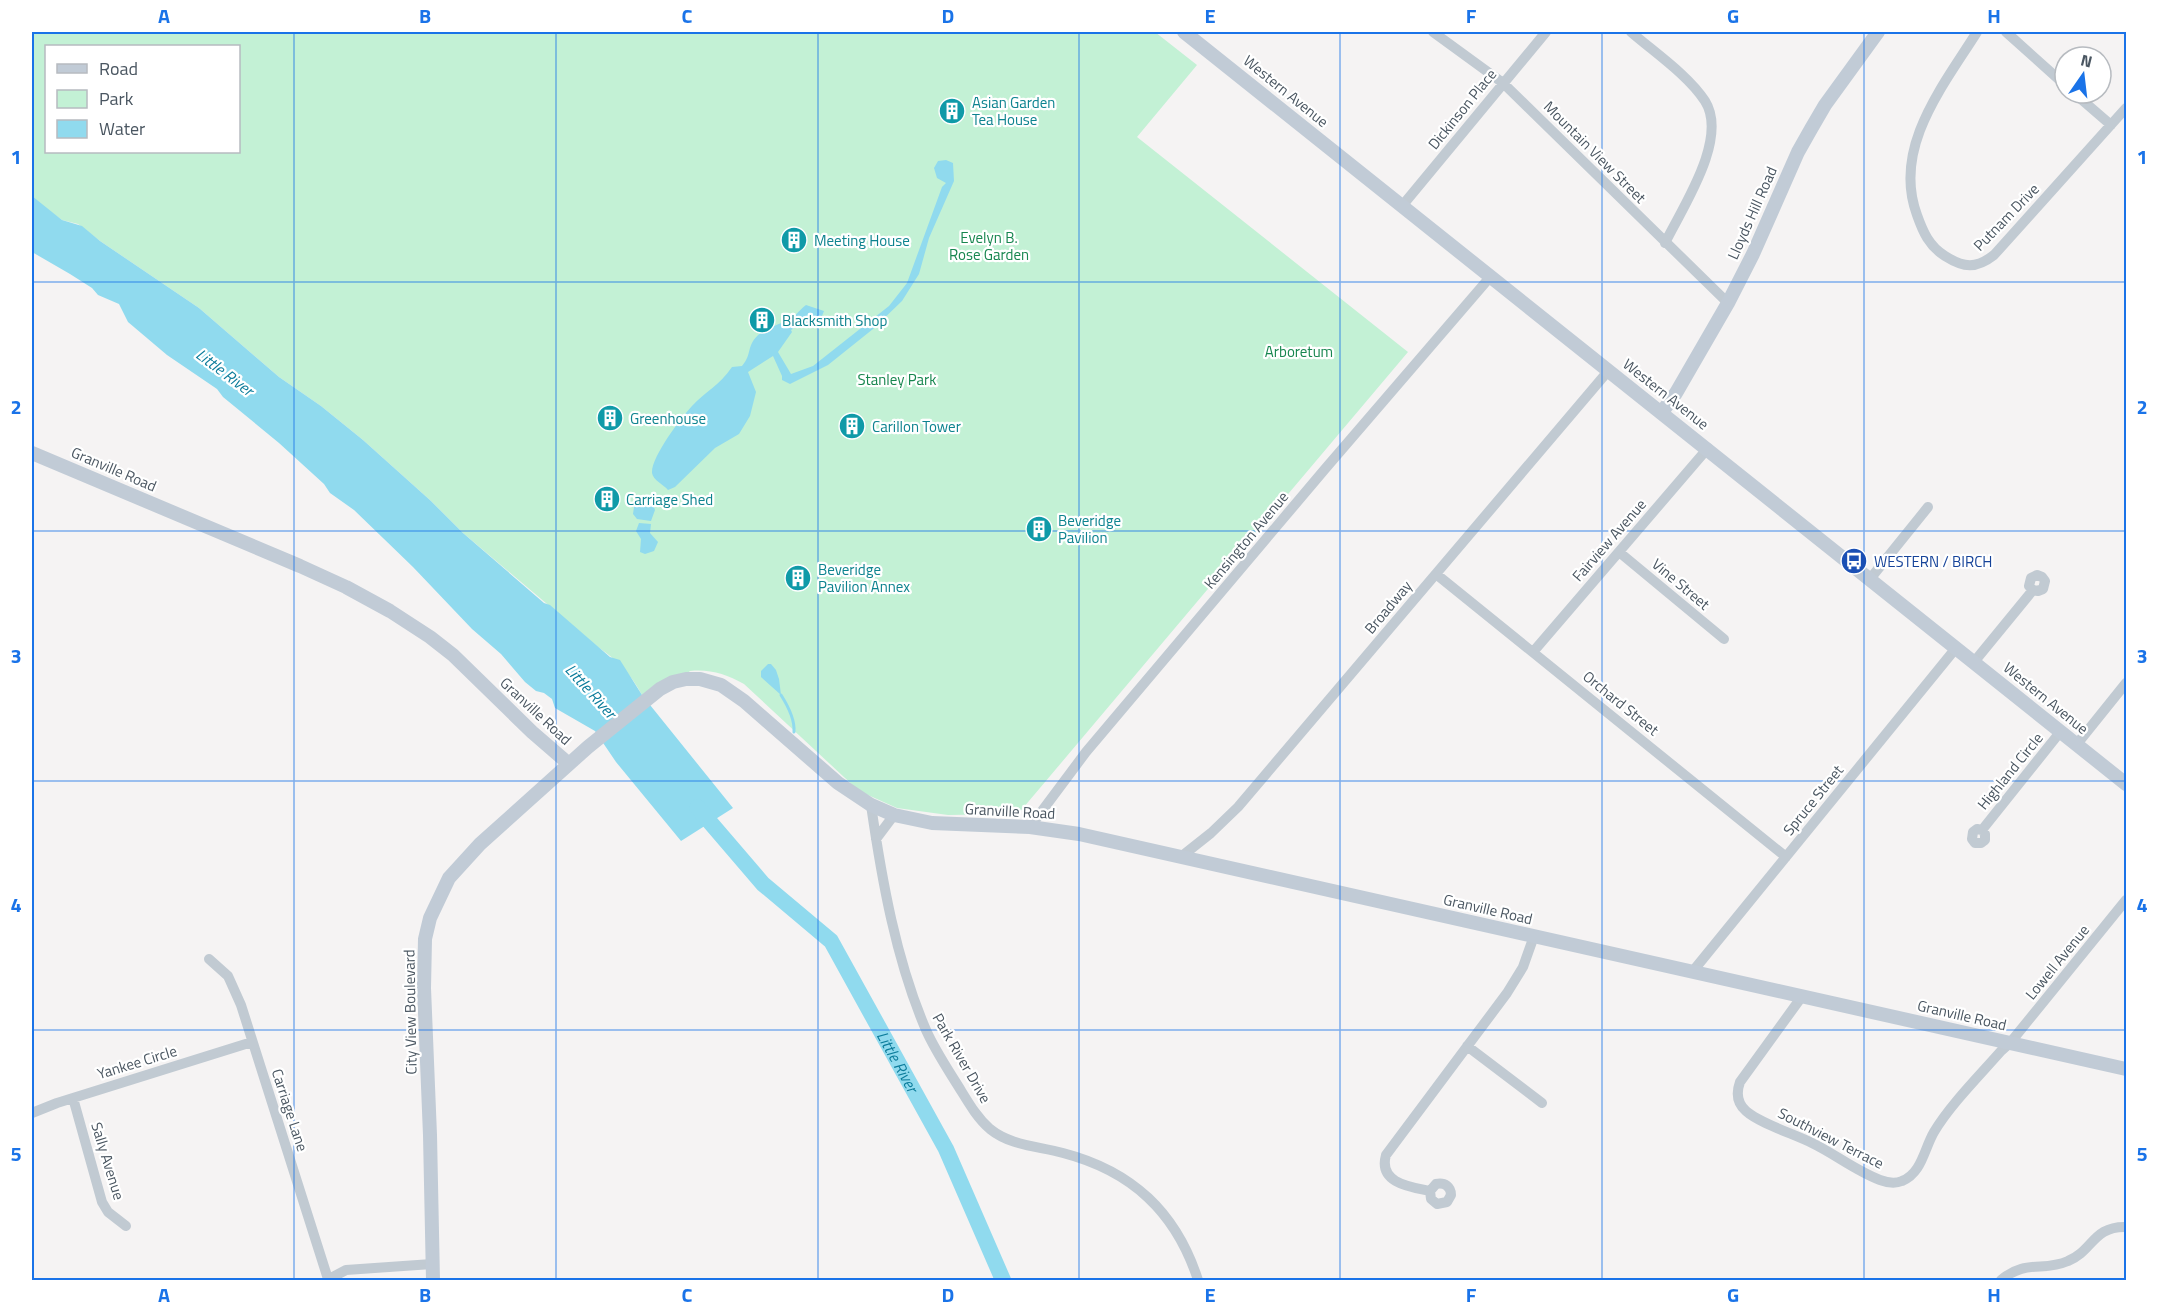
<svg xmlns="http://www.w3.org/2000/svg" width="2158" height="1312" viewBox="0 0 2158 1312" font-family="'Titillium Web',sans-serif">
<rect width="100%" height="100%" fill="#f5f3f3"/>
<!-- green -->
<path fill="#c3f1d5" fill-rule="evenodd" d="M32 32H1155L1197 65 1137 137 1408 352 1018 814 948 815 897 808 859 791 744 684C726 674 710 669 690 671L678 681 675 675 656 684 642 695C631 674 617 660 598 647L463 533 431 501 363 440 321 406 279 377 199 308 100 241 78 224 62 220 32 198ZM46 46H238V152H46Z"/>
<!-- water -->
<path fill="#90daee" d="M946 160 953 163 954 181 929 238 919 274 902 301 873 329 828 365 790 384 782 380V376L773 356 748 372 756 392 750 416 739 434 715 448 675 487 668 490C664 485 653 480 652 473 651 457 681 418 692 406 706 391 719 386 732 367L742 366C747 360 748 356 750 348 755 332 769 328 784 322L786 324C794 318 798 311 806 305L824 311C817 331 804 321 791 330L792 332 778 352 791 374 813 366 889 306 907 283 942 187 946 183 937 178 934 168 938 161Z
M32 196 62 220 82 226 100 241 199 308 279 377 321 406 363 440 431 501 463 533 544 603 550 605 610 657 620 660 642 695 733 808 681 841 616 762 595 731 555 708 552 699 544 693 536 691 525 682 501 654 472 629 413 567 354 510 330 493 324 484 279 443 223 397 217 389 167 355 128 322 119 304 98 295 92 288 70 274 32 252Z
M646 497 652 500 655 510 651 521 637 519 633 514 635 500Z
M639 523 651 524 650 533 658 542 654 551 645 554 640 552 641 539 636 531Z
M768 664H771L776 670 779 679 781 695 761 677V671Z"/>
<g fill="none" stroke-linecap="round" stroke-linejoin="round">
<!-- stream -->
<path stroke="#90daee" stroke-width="3" d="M781 695C788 706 795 719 794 732"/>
<!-- river -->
<path stroke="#90daee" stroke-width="16" id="s1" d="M697 807 763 884 831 941 946 1149 1003 1280"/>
<!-- street -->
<path stroke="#c1cad2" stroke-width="10" d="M1433 32 1503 83 1728 303
M1631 32C1654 52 1688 75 1705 101 1729 139 1682 208 1665 243
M1977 32C1943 86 1892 148 1917 215 1923 232 1929 246 1945 256 1964 268 1976 269 1994 255L2126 108
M2006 32 2065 85
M2074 93 2111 125
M1402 206 1546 32
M1619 552 1724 639
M1436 574 1786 857
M1870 579 1928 507
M1533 652 1708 448
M1974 662 2033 590 2038 591 2043 589 2045 581 2042 577 2037 575 2031 578 2029 586 2033 590
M2077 744 2126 683
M871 805C882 881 896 960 926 1030 934 1048 945 1065 955 1081 966 1098 975 1116 990 1129 1011 1146 1038 1146 1063 1153 1132 1171 1176 1212 1198 1280
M1030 827 1086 752 1325 469 1491 276
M1982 830 1985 834V840L1981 843H1975L1972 839 1973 832 1977 829 1982 830 2061 731
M876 839 894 815
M1182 856 1211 833 1238 807 1609 370
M209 959 228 976 241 1005 328 1279
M1693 971 1956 648
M1803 995 1740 1082C1736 1093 1737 1103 1746 1111 1759 1123 1794 1134 1812 1143 1835 1154 1856 1171 1880 1180 1888 1183 1895 1184 1902 1181 1922 1173 1924 1149 1934 1132 1950 1105 1980 1075 2001 1051L2010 1043 2126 900
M1467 1046 1542 1103
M73 1098 102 1202 108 1212 126 1226
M32 1113 57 1103 252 1042
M1430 1191 1431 1199 1437 1204 1447 1202 1451 1195C1451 1187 1445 1182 1436 1184L1430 1191C1410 1187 1378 1183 1386 1155L1507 993 1523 967 1534 936
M327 1280 346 1270 432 1264
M2001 1280C2026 1259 2043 1272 2068 1261 2093 1251 2093 1226 2126 1227"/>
<!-- secondary -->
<path stroke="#c1cbd6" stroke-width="14" d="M1184 32 2126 784
M1662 412 1676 393 1728 303 1753 254 1798 152 1811 129 1825 105 1878 32
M32 453 300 566 346 587 390 611 430 637 453 655 532 732 569 764
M433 1280 430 1135 424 988 425 939 430 918 449 878 480 844 588 747 660 689 673 682 686 679H700L721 685 744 701 838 783 871 805 894 815 932 823 1030 827 1079 834 2126 1069"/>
</g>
<!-- grid -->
<path fill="none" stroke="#1a73e8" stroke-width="1.5" stroke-opacity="0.55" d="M294 32V1280M556 32V1280M818 32V1280M1079 32V1280M1340 32V1280M1602 32V1280M1864 32V1280M32 282H2126M32 531H2126M32 781H2126M32 1030H2126"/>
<!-- icons -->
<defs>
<symbol id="building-disc" viewBox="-11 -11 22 22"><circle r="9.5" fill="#0f9aa8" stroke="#fff"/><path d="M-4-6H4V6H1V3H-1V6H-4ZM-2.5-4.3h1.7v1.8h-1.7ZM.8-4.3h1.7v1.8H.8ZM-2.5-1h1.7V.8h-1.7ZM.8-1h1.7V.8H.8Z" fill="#fff"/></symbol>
<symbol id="bus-disc" viewBox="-11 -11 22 22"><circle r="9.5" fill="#1a4fb4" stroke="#fff"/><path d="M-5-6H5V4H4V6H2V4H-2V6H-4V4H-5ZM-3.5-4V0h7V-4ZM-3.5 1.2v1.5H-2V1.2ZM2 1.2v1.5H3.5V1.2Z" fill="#fff"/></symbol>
</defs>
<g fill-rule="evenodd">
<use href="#building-disc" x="937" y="96" width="30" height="30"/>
<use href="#building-disc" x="779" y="225" width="30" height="30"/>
<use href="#building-disc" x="747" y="305" width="30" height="30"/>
<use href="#building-disc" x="595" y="403" width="30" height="30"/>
<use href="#building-disc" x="837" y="411" width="30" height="30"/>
<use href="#building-disc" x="592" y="484" width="30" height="30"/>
<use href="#building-disc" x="1024" y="514" width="30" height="30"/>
<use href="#bus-disc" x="1839" y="546" width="30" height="30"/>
<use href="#building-disc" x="783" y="563" width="30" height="30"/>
</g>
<g text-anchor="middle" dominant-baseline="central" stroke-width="4.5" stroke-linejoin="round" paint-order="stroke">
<!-- street labels -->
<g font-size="15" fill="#4a5661" stroke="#fff">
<text transform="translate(1286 91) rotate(39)">Western Avenue</text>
<text transform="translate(1462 109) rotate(-51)">Dickinson Place</text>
<text transform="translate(1595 152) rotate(45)">Mountain View Street</text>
<text transform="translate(1752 213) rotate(-66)">Lloyds Hill Road</text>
<text transform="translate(2006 217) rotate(-46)">Putnam Drive</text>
<text transform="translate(1666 394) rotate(38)">Western Avenue</text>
<text transform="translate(114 469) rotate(23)">Granville Road</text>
<text transform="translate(1246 540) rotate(-50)">Kensington Avenue</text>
<text transform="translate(1609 540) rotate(-49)">Fairview Avenue</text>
<text transform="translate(1681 584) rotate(40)">Vine Street</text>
<text transform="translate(1388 607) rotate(-50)">Broadway</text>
<text transform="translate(2046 698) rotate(39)">Western Avenue</text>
<text transform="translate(1621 703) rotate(39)">Orchard Street</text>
<text transform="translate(536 711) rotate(43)">Granville Road</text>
<text transform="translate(2010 771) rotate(-51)">Highland Circle</text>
<text transform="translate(1813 800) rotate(-51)">Spruce Street</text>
<text transform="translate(1010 811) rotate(3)">Granville Road</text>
<text transform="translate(1488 909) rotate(13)">Granville Road</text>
<text transform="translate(2057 962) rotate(-51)">Lowell Avenue</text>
<text transform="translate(410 1012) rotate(-91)">City View Boulevard</text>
<text transform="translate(1962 1015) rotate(13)">Granville Road</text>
<text transform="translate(962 1058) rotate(60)">Park River Drive</text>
<text transform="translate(137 1062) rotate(-17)">Yankee Circle</text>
<text transform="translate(290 1110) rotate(72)">Carriage Lane</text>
<text transform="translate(1831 1138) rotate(27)">Southview Terrace</text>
<text transform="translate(108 1161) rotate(73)">Sally Avenue</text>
</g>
<!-- culture labels -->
<g font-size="15" fill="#0d838f" stroke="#fff" text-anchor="start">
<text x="972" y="102">Asian Garden<tspan x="972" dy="17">Tea House</tspan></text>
<text x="814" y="240">Meeting House</text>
<text x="782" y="320">Blacksmith Shop</text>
<text x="630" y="418">Greenhouse</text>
<text x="872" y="426">Carillon Tower</text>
<text x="626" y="499">Carriage Shed</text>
<text x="1058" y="520">Beveridge<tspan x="1058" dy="17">Pavilion</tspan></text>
<text x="818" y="569">Beveridge<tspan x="818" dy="17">Pavilion Annex</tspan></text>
</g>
<!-- park labels -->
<g font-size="15" fill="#17864f" stroke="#fff">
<text x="989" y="237">Evelyn B.<tspan x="989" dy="17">Rose Garden</tspan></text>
<text x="1299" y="351">Arboretum</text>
<text x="897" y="379">Stanley Park</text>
</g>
<!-- transit labels -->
<g font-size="15" fill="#164399" stroke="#fff" text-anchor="start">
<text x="1874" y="561">WESTERN / BIRCH</text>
</g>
<!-- water labels -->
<g font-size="16" font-style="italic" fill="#0c7c9b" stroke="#fff">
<text transform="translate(225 372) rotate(37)">Little River</text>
<text transform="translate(591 691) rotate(48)">Little River</text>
<text stroke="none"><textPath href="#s1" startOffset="328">Little River</textPath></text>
</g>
</g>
<!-- border -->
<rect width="2158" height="1312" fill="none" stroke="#ffffff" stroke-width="66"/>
<!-- legend -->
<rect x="45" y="45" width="195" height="108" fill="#ffffff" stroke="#b7bbc0" stroke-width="1.5"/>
<rect x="57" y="64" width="30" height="9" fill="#c1cbd6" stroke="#b7bbc0" stroke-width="1.5"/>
<text x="99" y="75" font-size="18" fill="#4a5661">Road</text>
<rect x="57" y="90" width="30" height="18" fill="#c3f1d5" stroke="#b7bbc0" stroke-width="1.5"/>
<text x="99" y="105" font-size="18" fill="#4a5661">Park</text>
<rect x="57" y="120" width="30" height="18" fill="#90daee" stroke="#b7bbc0" stroke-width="1.5"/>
<text x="99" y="135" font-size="18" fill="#4a5661">Water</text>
<!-- north arrow -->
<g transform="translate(2083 75) rotate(14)"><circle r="28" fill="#ffffff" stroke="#b7bbc0" stroke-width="1.5"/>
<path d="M0-4.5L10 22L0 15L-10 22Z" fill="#1a73e8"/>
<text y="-9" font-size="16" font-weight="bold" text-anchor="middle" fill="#4a5661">N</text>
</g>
<rect x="33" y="33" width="2092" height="1246" fill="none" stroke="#1a73e8" stroke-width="2"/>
<g font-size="20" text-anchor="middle" font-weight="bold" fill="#1a73e8">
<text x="164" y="23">A</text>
<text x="425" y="23">B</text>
<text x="687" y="23">C</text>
<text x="948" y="23">D</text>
<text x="1210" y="23">E</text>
<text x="1471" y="23">F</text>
<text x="1733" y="23">G</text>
<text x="1994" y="23">H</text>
<text x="16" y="164">1</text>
<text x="2142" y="164">1</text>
<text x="16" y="414">2</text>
<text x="2142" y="414">2</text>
<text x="16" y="663">3</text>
<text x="2142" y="663">3</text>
<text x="16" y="912">4</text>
<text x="2142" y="912">4</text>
<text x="16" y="1161">5</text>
<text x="2142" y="1161">5</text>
<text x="164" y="1302">A</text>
<text x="425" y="1302">B</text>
<text x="687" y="1302">C</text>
<text x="948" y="1302">D</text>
<text x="1210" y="1302">E</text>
<text x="1471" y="1302">F</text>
<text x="1733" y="1302">G</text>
<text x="1994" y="1302">H</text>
</g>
</svg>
